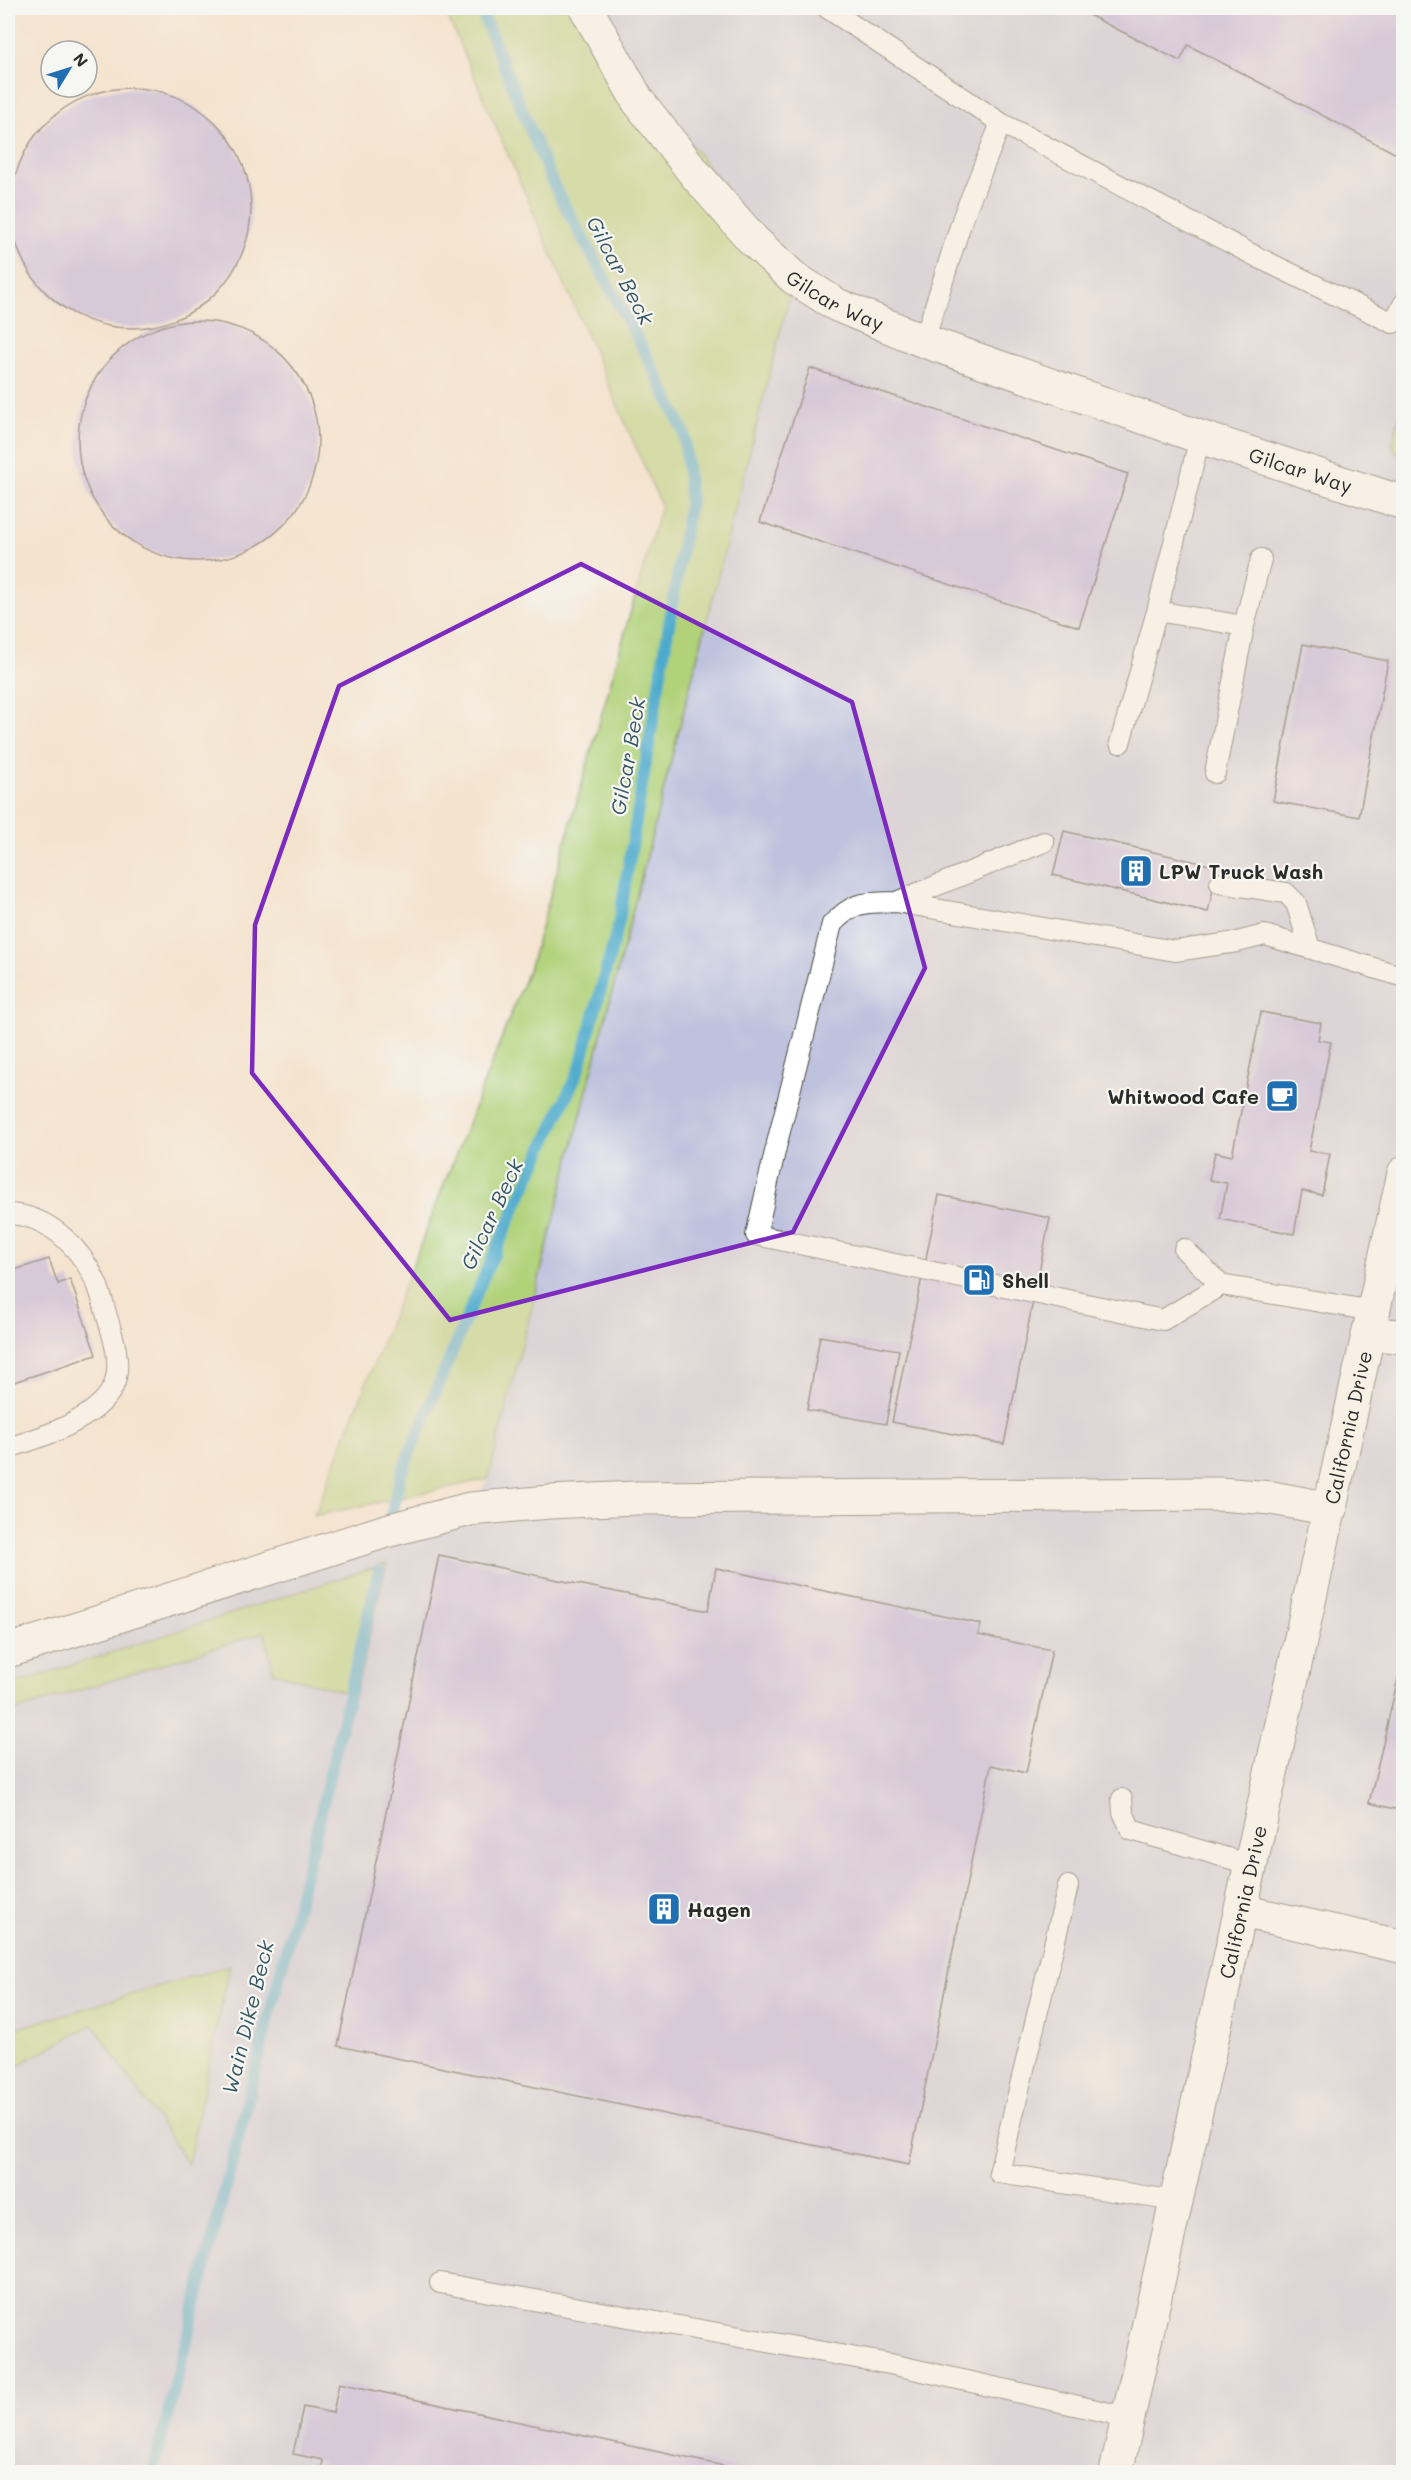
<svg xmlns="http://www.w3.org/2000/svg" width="1411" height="2480" viewBox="0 0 1411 2480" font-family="Mali,sans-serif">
<rect width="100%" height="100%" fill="#f6f6f2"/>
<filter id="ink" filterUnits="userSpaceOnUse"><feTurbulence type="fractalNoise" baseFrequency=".0167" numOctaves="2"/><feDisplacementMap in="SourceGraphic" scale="12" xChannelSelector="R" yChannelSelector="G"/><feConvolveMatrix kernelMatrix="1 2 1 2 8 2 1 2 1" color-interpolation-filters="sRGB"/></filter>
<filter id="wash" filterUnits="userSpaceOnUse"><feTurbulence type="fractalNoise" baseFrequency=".008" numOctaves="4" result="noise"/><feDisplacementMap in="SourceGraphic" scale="24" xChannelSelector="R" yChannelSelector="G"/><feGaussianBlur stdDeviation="1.35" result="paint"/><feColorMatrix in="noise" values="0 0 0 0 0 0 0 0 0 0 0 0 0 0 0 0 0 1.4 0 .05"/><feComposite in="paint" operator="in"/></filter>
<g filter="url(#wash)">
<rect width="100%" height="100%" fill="#f4e4cf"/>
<!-- industrial -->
<path fill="#bfc2dd" d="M586 8H1403L1404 401 1392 445 1404 463 1403 2472H8V1651L470 1509 488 1479 744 477Z"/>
<!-- green -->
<path fill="#b1d279" stroke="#6e7e52" stroke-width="1.5" d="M444 8H586L794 278 488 1479 314 1516 531 963 661 505Z
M1403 401 1404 463H1403L1392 445Z
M387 1563 355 1695 273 1672 265 1632 8 1713V1686Z
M230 1965 188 2164 93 2024 8 2071V2031Z"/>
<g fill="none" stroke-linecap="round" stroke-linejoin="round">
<!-- stream -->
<path stroke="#4eaacc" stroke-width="12" d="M391 1516 401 1474 484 1276 580 1067 619 922 690 500 684 432 647 356 552 182 480 8
M153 2472 315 1836 379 1570"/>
</g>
<g id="blocks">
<!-- building -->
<path fill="#b2a8e2" d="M1075 8H1404V158L1188 45 1180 61Z
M11 208a120 120 0 1 1 240 0a120 120 0 1 1-240 0Z
M78 441a120 120 0 1 1 240 0a120 120 0 1 1-240 0Z
M810 368 1128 474 1079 627 760 522Z
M1303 644 1388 661 1359 817 1273 801Z
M1064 831 1218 867 1208 912 1053 875Z
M1261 1012 1321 1023 1318 1040 1331 1042 1309 1151 1330 1154 1322 1195 1302 1191 1294 1234 1220 1219 1227 1183 1209 1180 1215 1152 1232 1156Z
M939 1195 1050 1218 1004 1444 892 1422Z
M49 1259 58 1284 70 1279 96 1355 8 1384V1272Z
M820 1336 899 1350 886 1424 807 1410Z
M439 1555 708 1611 716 1568 981 1624 978 1635 1052 1650 1026 1773 991 1765 909 2165 338 2046Z
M1403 1657H1404V1811L1369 1803Z
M339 2383 752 2472H321L323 2460 293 2454 303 2407 333 2413Z"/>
</g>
</g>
<g filter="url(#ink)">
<use href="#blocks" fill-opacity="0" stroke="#494744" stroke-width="1.5"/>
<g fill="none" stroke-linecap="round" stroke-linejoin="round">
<defs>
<path id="service" d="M827 8 1001 123 963 217 924 341
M1001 123 1261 259 1393 323 1404 303
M1157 611 1244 626 1215 773
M1244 626 1261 559
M1120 743 1157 611 1200 437
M1220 883 1286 893 1296 903 1310 948
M896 902 1044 842
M8 1214C49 1215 81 1248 97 1284 102 1296 105 1311 109 1323 115 1343 122 1367 113 1387 97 1420 40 1438 8 1448
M1184 1249 1221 1285 1373 1311
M1221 1285 1163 1320 756 1235 777 1143 832 924C855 900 864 903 896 902L1175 951 1237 942 1265 935 1404 977
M1122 1799 1123 1812 1131 1830 1252 1865
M1068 1886 999 2173 1176 2201
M440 2283 895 2365 1128 2417"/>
<g id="minor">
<path id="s1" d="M586 8 638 101 696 175 753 240 794 278 837 305 924 341 1200 437 1404 503"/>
<path d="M1369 1333 1404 1337"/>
<path d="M8 1651 386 1531 470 1509 550 1502 635 1498 1219 1494 1272 1498 1331 1509"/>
<path d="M1242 1911 1404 1947"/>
</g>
<g id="tertiary">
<path id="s2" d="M1116 2472 1404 1173"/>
</g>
</defs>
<!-- service casing -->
<use href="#service" stroke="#494744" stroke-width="22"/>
<!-- minor casing -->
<use href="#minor" stroke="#494744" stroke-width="35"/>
<!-- tertiary casing -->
<use href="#tertiary" stroke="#494744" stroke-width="35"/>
<!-- service -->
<use href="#service" stroke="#fff" stroke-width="20"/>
<!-- minor -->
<use href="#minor" stroke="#fff" stroke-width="33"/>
<!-- tertiary -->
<use href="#tertiary" stroke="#fff" stroke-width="33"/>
</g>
</g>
<!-- marked area -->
<path d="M0 0H1411V2480H0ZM581 564 852 702 925 968 793 1232 450 1320 252 1073 255 925 339 686Z" fill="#f4e4cf" fill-opacity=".55" fill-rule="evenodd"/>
<path fill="none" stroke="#7b2cbf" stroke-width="4.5" stroke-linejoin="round" d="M581 564 852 702 925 968 793 1232 450 1320 252 1073 255 925 339 686Z"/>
<!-- icons -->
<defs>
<symbol id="building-square" viewBox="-11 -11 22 22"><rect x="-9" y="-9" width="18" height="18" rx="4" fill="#1f6fb2" stroke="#f6f6f2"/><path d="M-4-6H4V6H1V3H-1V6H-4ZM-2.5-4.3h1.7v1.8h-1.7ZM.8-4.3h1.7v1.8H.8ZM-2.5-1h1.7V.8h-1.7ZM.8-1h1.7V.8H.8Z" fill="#fff"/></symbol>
<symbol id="cafe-square" viewBox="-11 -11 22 22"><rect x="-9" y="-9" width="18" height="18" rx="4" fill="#1f6fb2" stroke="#f6f6f2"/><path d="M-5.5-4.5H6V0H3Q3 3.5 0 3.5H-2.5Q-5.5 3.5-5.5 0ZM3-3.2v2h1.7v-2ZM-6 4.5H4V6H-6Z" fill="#fff"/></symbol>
<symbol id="fuel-square" viewBox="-11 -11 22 22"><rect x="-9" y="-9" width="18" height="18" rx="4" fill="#1f6fb2" stroke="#f6f6f2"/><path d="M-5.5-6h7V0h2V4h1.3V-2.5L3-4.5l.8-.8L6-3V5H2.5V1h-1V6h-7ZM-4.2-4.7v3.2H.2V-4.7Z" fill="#fff"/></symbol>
</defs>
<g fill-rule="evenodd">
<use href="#building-square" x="1117" y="852" width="38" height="38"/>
<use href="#cafe-square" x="1263" y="1077" width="38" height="38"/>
<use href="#fuel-square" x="960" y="1261" width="38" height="38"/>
<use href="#building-square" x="645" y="1890" width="38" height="38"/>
</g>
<g text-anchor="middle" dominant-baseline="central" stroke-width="4.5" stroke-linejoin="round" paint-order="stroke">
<!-- street labels -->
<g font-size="20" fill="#2b2b2b" stroke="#f6f6f2">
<text stroke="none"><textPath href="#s1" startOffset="390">Gilcar Way</textPath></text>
<text stroke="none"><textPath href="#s1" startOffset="886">Gilcar Way</textPath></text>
<text stroke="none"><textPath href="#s2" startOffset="1070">California Drive</textPath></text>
<text stroke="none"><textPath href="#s2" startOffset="584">California Drive</textPath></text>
</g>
<!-- poi labels -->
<g font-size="20" font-weight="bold" fill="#2b2b2b" stroke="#f6f6f2" text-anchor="start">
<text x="1159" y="871">LPW Truck Wash</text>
<text x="1259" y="1096" text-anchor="end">Whitwood Cafe</text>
<text x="1002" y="1280">Shell</text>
<text x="687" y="1909">Hagen</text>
</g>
<!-- water labels -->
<g font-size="21" font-style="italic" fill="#375763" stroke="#f6f6f2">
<text transform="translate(621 270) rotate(62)">Gilcar Beck</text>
<text transform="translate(627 756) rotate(-80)">Gilcar Beck</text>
<text transform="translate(491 1214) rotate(-65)">Gilcar Beck</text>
<text transform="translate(247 2017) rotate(-76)">Wain Dike Beck</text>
</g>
</g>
<!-- margin -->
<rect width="1411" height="2480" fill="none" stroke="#f6f6f2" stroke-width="30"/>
<!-- north arrow -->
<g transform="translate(69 69) rotate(52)"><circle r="28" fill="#f6f6f2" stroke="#a5a5a2" stroke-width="1.5"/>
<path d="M0-4.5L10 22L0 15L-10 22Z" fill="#1f6fb2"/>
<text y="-9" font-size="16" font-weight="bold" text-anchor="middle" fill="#2b2b2b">N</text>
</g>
</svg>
